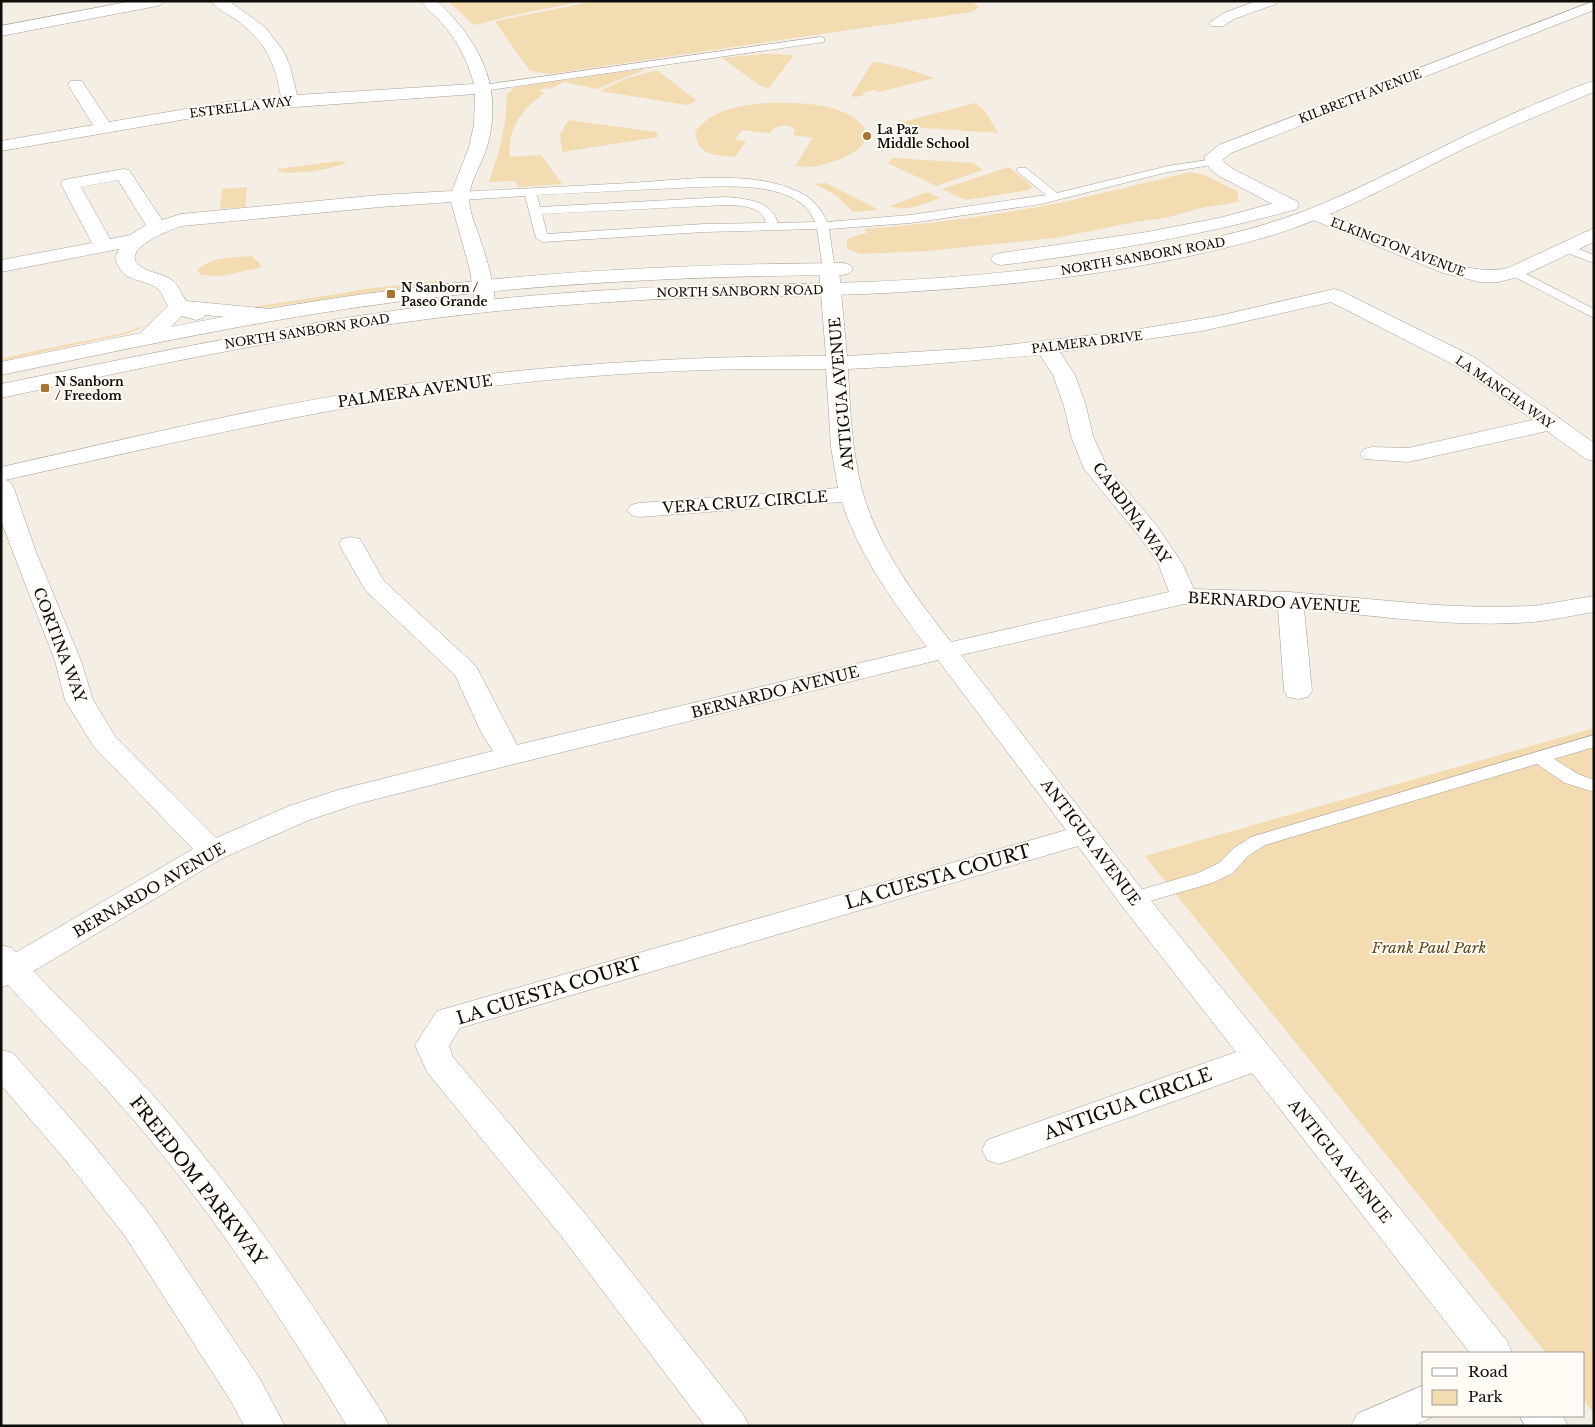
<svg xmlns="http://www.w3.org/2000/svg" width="1595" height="1427" viewBox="0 0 1595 1427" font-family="'Libre Baskerville',serif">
<rect width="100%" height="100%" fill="#f4eee4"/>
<!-- green -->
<path fill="#f3dbb2" d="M448 1H584L514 15 474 25Z
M596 1H970L979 7 972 12 550 74 530 71 496 23V21Z
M764 54 794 55 769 88 762 87 722 58Z
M877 62 904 68 934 78 879 92 874 90 862 93 865 95 856 97 851 96 872 63Z
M642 69 644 70 597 89 564 82 550 89 544 88 539 91 545 93C522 109 507 128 510 157L541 155 562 184 517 187 516 181 489 182C500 150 506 129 507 94L515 87Z
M657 70 697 101 687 105 600 91 625 79Z
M767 103C796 103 837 101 860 123 886 148 827 165 811 167 806 167 800 166 795 166L813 138 793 135 795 129C787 123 776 125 769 133L742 130 735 140 746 141 735 157C714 154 698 157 695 132 712 109 740 106 767 103Z
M975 103 985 111 998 133 911 127 902 122Z
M568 120 656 132 658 137 562 152 560 135Z
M893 158 973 163 983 170 936 186 888 163Z
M339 161 347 162C336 169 293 175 279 172L277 169Z
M1009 167 1032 186 1029 190 966 200 942 189Z
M1191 172 1207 176 1237 191 1239 202 1201 208 1165 218 1135 222 1055 238 927 251 860 254 847 249V240L852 237 867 233 865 229C928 224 991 216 1054 204 1100 195 1145 182 1191 172Z
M826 183 879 210 853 212 837 196 815 184Z
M247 187 245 207 220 209 222 189Z
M928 192 940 198C927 203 905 213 890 206Z
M252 256 261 265 260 268 220 276 201 275 197 271C210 256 234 258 252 256Z
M437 281 441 283 255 309H239L344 293 365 289Z
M146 326 126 334 1 361V359C41 349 80 342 119 334 129 332 136 327 146 326Z
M1594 728V1413L1584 1401V1353H1546L1145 856Z"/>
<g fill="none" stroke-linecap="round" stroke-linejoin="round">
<defs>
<path id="lane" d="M820 37 824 38V42L483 91 478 88 483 85Z
M1214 159 1220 162 1218 164 1168 172 1041 204 910 223 829 229 835 270 829 274 823 270 817 229 704 232 542 242 536 238 525 196 460 200 454 196 460 192C517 189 574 186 630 183 681 180 752 169 799 192 812 198 822 209 827 222L910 215 1046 195 1018 172 1016 170 1018 168H1026L1057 193 1168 166ZM699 187C734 186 800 182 815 222L778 223C771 200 746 199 726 197L540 207 537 195ZM726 205C741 206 761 205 766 223L704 224 547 234 542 214Z
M1566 244 1594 255V263L1562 251 1560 248Z
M1515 268 1594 309V318L1511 275 1509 272 1511 269Z
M1594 735V747L1554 759 1578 774 1594 780V792L1565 783 1537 764 1265 845 1248 856 1233 873 1212 883 1133 906 1126 904 1123 899 1126 894 1198 873 1219 863 1234 848 1251 837Z"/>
<path id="street" d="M132 1H164L162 4 157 6 1 36V26Z
M211 1H229L265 27 284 52 290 66 297 95 474 84C467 59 457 40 440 21 434 14 426 9 421 1H437C480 42 504 87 487 147 482 164 470 180 469 198 469 213 477 228 481 242 488 263 494 283 495 305L492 309 485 311 478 309 475 305 470 270 451 202 380 207 182 226C172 229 116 250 141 267 150 273 165 274 173 281 179 286 182 295 186 301L271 309 278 311 281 315 278 319 271 321 205 315 203 318 196 320 182 316C170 327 157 347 139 342L135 338 168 306C165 301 162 292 158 289 144 277 123 285 115 258L119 249 1 272V260L92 243 61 184 63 180 123 169 129 170 162 220 181 214 380 195 452 191 469 147 474 125 475 94 227 112 1 151V141L93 125 68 85 70 81H82L109 122 227 102 281 97C275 61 265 41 235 19 228 14 216 9 211 1ZM118 180 146 225 130 235 110 239 81 187Z
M1256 1H1278L1276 4 1234 19 1223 26H1211L1209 23 1224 13Z
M1594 1V10L1231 153 1223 159 1224 162 1231 168 1296 201 1298 205 1296 209 1289 211 1282 209 1219 176 1210 169 1204 157 1219 145Z
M1315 208 1456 265C1474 269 1490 272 1508 268L1594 228V242L1522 276 1498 282H1480L1443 273 1308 218 1306 214 1308 210Z
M829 264 836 266 839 270 847 356 980 348 1128 331 1218 316 1334 289 1341 291 1474 357 1594 443V461L1586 459 1547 431 1408 462 1364 459 1360 454 1364 449 1372 447 1408 448 1533 420 1458 367 1331 302 1202 331 1060 352 1075 375 1086 406 1093 436 1107 467 1157 526 1182 563 1194 589 1290 592 1435 605 1485 607 1534 606 1594 596V612C1574 615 1553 620 1533 622 1457 628 1379 616 1304 609L1312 691 1308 697 1298 699 1288 697 1284 691 1278 607 1184 604 961 655 1144 892 1507 1341 1512 1353H1470L1252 1073 1011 1160 999 1164 987 1160 982 1150 987 1140 1236 1052 1122 906 1078 846 460 1028 449 1046 453 1057 588 1217 743 1414 749 1426H705L562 1237 427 1072 415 1045 437 1011 1066 830 938 660 510 765 357 804 309 820 223 858 12 984 1 987V961L193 849 94 747 65 700 55 661 1 521V467C131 438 260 406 391 387 535 365 680 356 826 356L819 270 822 266ZM1040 355 1053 375 1064 406 1071 436 1084 469 1139 536 1158 563 1169 592 951 642C915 596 878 547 862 490 852 451 850 409 848 369L906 366ZM748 369H826L831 447 838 488 639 503 631 505 627 510 631 515 639 517 842 502C859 555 894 603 927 647L517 745 476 666 384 581 360 539 351 537 342 539 339 544 365 590 455 675 481 732 493 751 338 790 289 806 216 838 115 736 93 700 81 661 36 552 13 486 9 481 5 480C132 452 259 422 387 401 506 381 628 371 748 369Z
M1424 1385V1416H1435L1413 1426H1351L1357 1414Z
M1520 1416H1563L1568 1426H1525Z"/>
<path id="secondary" d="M1594 81V92C1546 112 1498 132 1451 155 1389 186 1329 219 1263 238 1134 274 998 288 865 294 780 297 695 296 610 302 544 306 479 312 413 321 275 339 138 368 1 398V384C138 356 275 327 413 308 479 300 544 294 610 290 695 284 780 285 865 282 966 278 1067 268 1167 248 1221 237 1273 225 1324 203 1397 172 1467 132 1540 102 1558 95 1576 86 1594 81Z
M1290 199 1297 201 1299 205 1297 209C1199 236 1101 253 1001 265L994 263 991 259 994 255 1001 253 1147 232 1219 218Z
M843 263 850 265 853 269 850 273 843 275C693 276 544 283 396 302 263 319 132 348 1 375V362C132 335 263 306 396 290 544 271 693 264 843 263Z
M1 945 12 948C65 1006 123 1059 173 1118 251 1211 318 1312 383 1414L389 1426H347C286 1326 222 1226 147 1136 101 1080 49 1031 1 977Z
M1 1050 13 1053 91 1142 151 1216 260 1379 285 1426H244L232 1403 125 1236 67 1162 1 1085Z"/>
</defs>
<!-- lane casing -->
<use href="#lane" stroke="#a6a097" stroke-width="1"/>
<!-- street casing -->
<use href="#street" stroke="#a6a097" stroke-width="1"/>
<!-- secondary casing -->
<use href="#secondary" stroke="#a6a097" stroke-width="1"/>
<!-- lane -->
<use href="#lane" fill="#fff" fill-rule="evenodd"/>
<!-- street -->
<use href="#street" fill="#fff" fill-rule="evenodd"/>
<!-- secondary -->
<use href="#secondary" fill="#fff" fill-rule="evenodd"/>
</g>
<!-- markers -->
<g fill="#aa712f" stroke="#fffbf5" stroke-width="2">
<circle cx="867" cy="136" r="5"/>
<rect x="386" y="289" width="10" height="10" rx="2.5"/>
<rect x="40" y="383" width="10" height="10" rx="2.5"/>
</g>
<g text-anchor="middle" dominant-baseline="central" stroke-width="4" stroke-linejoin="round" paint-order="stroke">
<!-- far-street labels -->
<g font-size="12" fill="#0e0c09" stroke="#fffbf5">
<text transform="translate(1360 96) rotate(-21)">KILBRETH AVENUE</text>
<text transform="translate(241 107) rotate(-7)">ESTRELLA WAY</text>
<text transform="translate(1398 247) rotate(21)">ELKINGTON AVENUE</text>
<text transform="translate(1143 256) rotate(-10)">NORTH SANBORN ROAD</text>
<text transform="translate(740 291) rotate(-1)">NORTH SANBORN ROAD</text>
<text transform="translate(307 331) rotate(-9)">NORTH SANBORN ROAD</text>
<text transform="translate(1087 342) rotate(-7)">PALMERA DRIVE</text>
<text transform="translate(1505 392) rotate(35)">LA MANCHA WAY</text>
</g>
<!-- far-poi labels -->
<g font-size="12" font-weight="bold" fill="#0e0c09" stroke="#fffbf5" text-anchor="start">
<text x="877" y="129">La Paz<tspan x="877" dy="14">Middle School</tspan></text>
<text x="401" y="287">N Sanborn /<tspan x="401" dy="14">Paseo Grande</tspan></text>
<text x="55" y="381">N Sanborn<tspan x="55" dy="14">/ Freedom</tspan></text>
</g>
<!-- street labels -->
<g font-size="15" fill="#0e0c09" stroke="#fffbf5">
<text transform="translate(415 391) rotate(-8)">PALMERA AVENUE</text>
<text transform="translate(841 394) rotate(-95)">ANTIGUA AVENUE</text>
<text transform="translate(745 502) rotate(-4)">VERA CRUZ CIRCLE</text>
<text transform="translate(1132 513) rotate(54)">CARDINA WAY</text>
<text transform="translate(1274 602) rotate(3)">BERNARDO AVENUE</text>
<text transform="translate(60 645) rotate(69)">CORTINA WAY</text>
<text transform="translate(775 692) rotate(-14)">BERNARDO AVENUE</text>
<text transform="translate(1091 842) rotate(53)">ANTIGUA AVENUE</text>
<text transform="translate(149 890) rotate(-30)">BERNARDO AVENUE</text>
<text transform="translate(1340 1161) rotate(51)">ANTIGUA AVENUE</text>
</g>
<!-- park labels -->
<g font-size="15" font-style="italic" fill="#5d4517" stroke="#fffbf5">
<text x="1429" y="947">Frank Paul Park</text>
</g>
<!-- near-street labels -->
<g font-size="18" fill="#0e0c09" stroke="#fffbf5">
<text transform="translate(938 877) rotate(-16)">LA CUESTA COURT</text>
<text transform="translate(549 991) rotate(-17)">LA CUESTA COURT</text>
<text transform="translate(1128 1104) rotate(-20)">ANTIGUA CIRCLE</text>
<text transform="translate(198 1181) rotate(52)">FREEDOM PARKWAY</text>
</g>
</g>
<!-- border -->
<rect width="1595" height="1427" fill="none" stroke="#0e0c09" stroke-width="5"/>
<!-- legend -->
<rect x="1422" y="1352" width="162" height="65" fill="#fffbf5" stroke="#9f9b97"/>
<rect x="1432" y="1368" width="25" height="8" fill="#ffffff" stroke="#9f9b97"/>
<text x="1468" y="1377" font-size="15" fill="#0e0c09">Road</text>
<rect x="1432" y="1390" width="25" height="15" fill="#f3dbb2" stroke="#9f9b97"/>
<text x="1468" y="1402" font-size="15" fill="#0e0c09">Park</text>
</svg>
